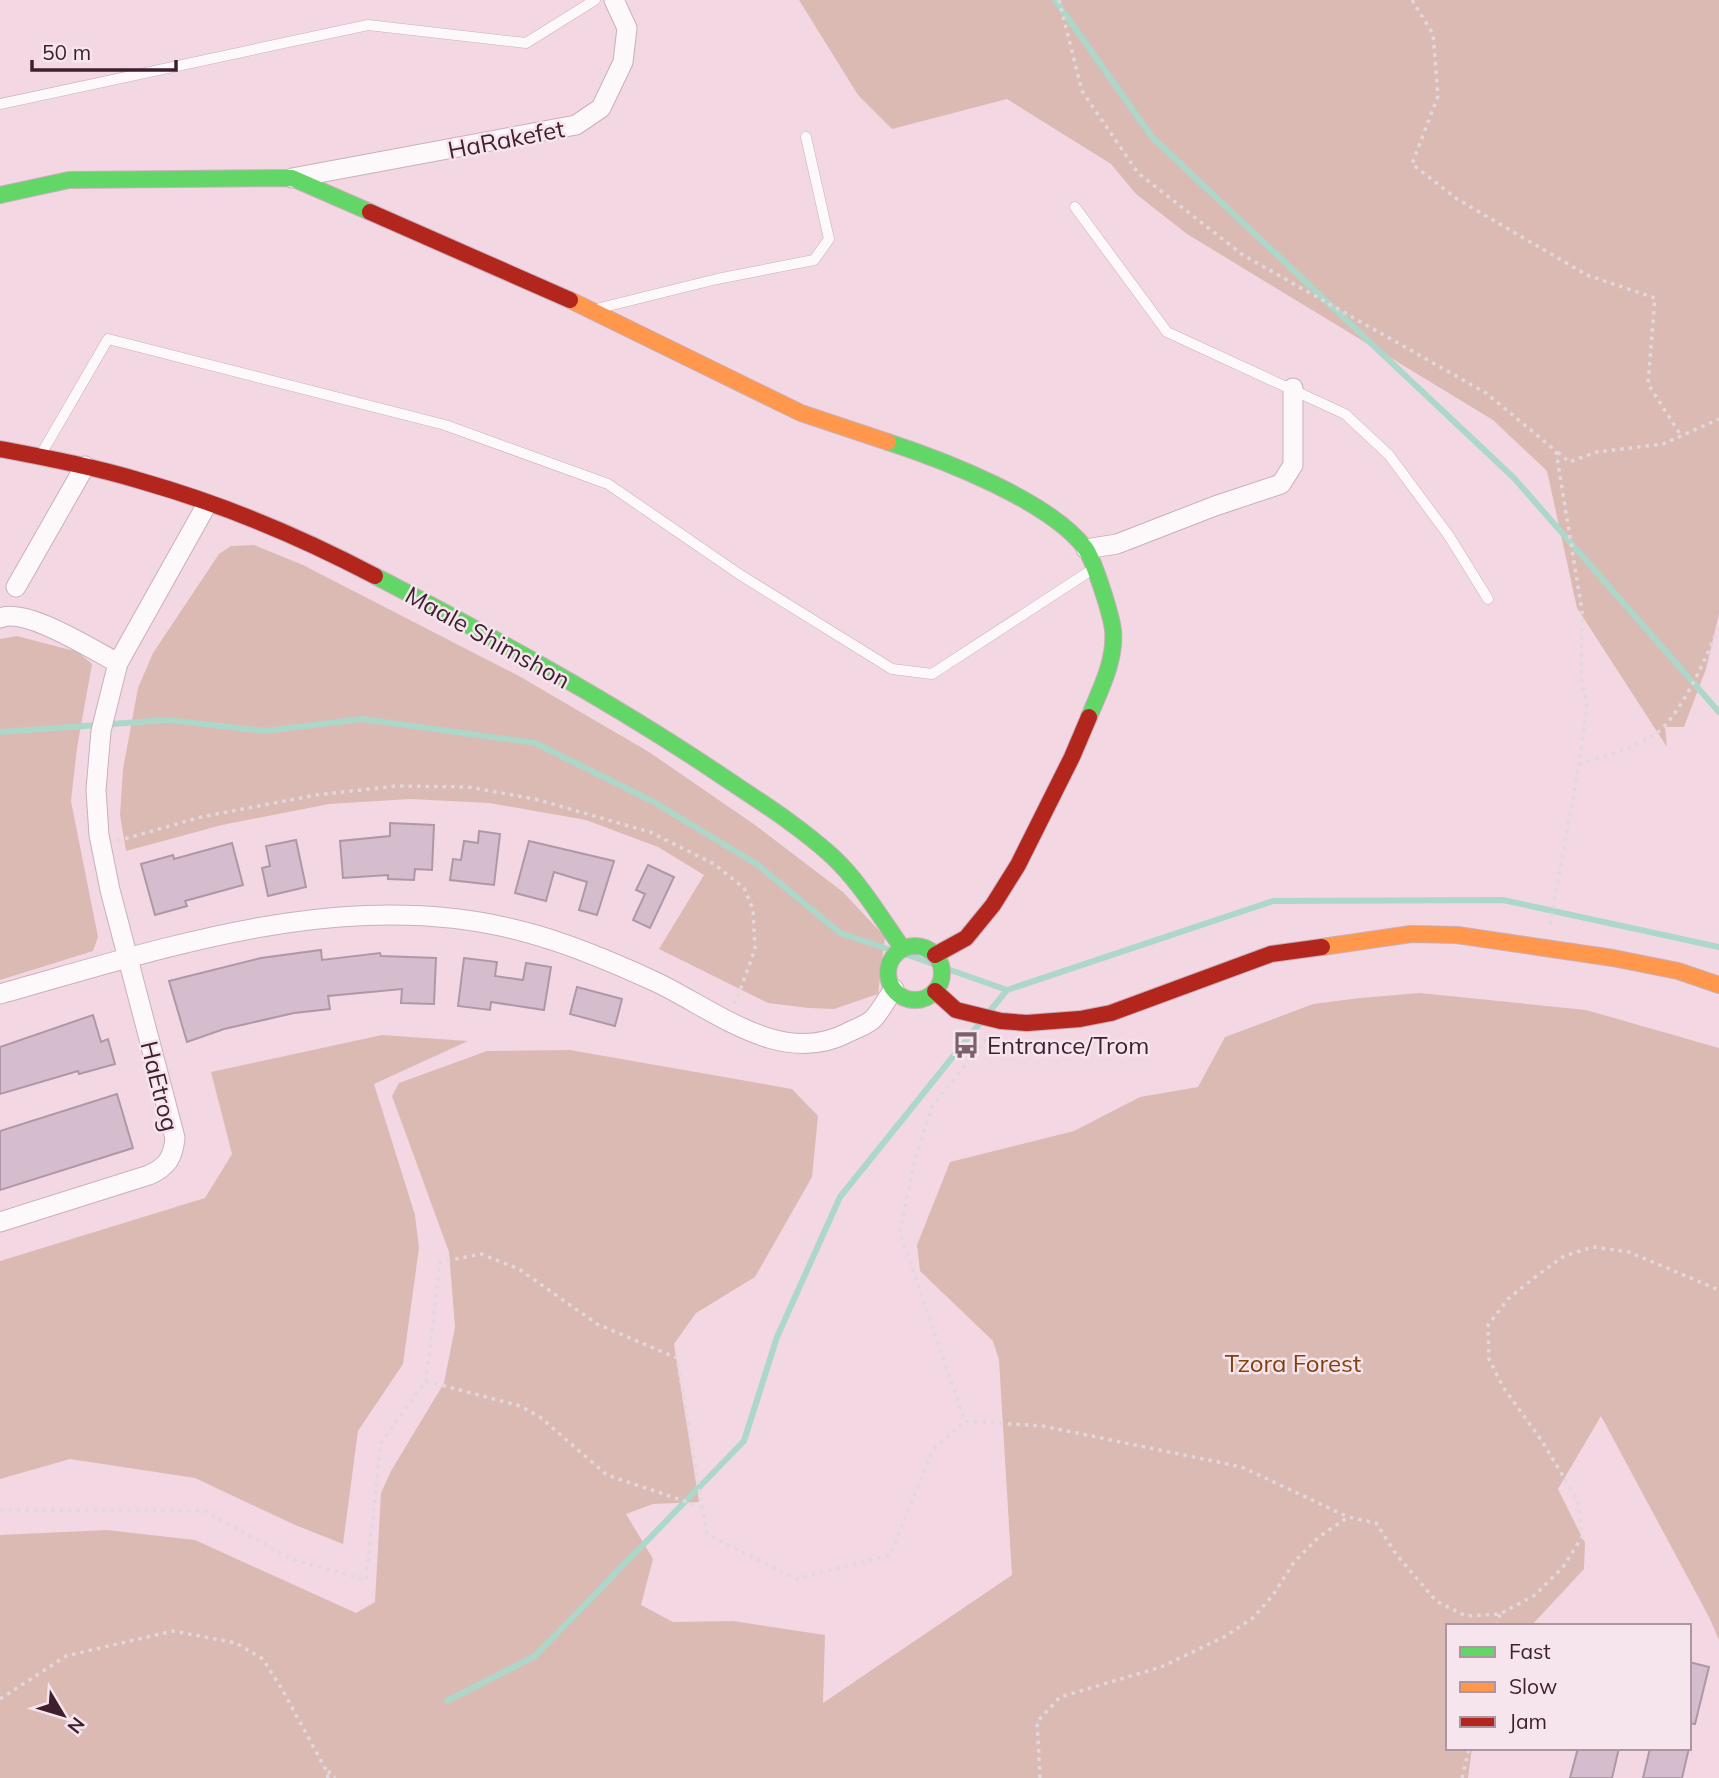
<svg xmlns="http://www.w3.org/2000/svg" width="1719" height="1778" viewBox="0 0 1719 1778" font-family="Mulish,sans-serif">
<rect width="100%" height="100%" fill="#f3d8e4"/>
<!-- green -->
<path fill="#dbbab4" d="M799 0H1719V614L1706 669 1684 727H1665L1667 747 1577 608 1547 471 1493 420 1187 234 1136 194 1111 164 1007 99 892 129 858 95Z
M254 545 303 565 519 676 649 752 755 825 843 892 885 937 878 994 834 1009 809 1008 768 1003 659 949 704 875 658 847 586 820 489 803 410 799 329 804 222 825 126 851 120 815 123 769 138 688 153 653 219 554 231 546Z
M17 636 78 652 92 664 77 748 71 801 98 937 93 951 0 980V639Z
M1420 993 1586 1010 1719 1048V1640L1709 1617 1601 1416 1558 1489 1585 1543 1584 1569 1531 1626H1448V1748H1472L1468 1778H0V1535L107 1530 195 1540 356 1613 375 1602 381 1493 391 1471 444 1383 455 1327 449 1252 392 1096 399 1083 487 1051 570 1050 792 1089 818 1116 812 1177 755 1277 696 1313 674 1344 699 1502 653 1504 626 1514 653 1559 641 1605 673 1622 733 1621 825 1635 823 1703 1012 1575 999 1360 993 1341 920 1271 917 1245 950 1162 1074 1131 1140 1097 1198 1087 1225 1037 1313 1004 1360 998Z
M382 1035 468 1041 374 1084 415 1215 419 1248 403 1364 358 1431 343 1544 295 1525 195 1478 70 1459 0 1479V1261L205 1198 232 1154 211 1072Z"/>
<g fill="none" stroke-linecap="round" stroke-linejoin="round">
<!-- stream -->
<path stroke="#acd7c9" stroke-width="6" d="M1055 0 1152 137 1514 478 1719 712
M0 732 167 720 265 731 362 719 535 743 652 801 758 865 840 933 891 950
M905 954 1007 990 1273 901 1503 900 1719 947
M989 1012 1007 990
M447 1701 535 1656 744 1441 777 1337 840 1197 980 1023"/>
</g>
<!-- building -->
<path fill="#d6bdcd" stroke="#ae98a7" stroke-width="2" d="M390 823 434 825 432 870 415 869 414 880 388 879V875L343 878 340 841 390 836Z
M479 831 500 834 494 885 450 880 453 859 461 860 464 841 478 843Z
M296 840 306 887 268 896 262 868 270 866 266 846Z
M529 841 614 861 597 915 579 910 587 882 554 872 546 901 515 893Z
M232 843 243 885 185 901 187 906 155 915 141 864 173 855 174 859Z
M648 865 674 877 650 928 633 920 645 894 636 890Z
M321 950 322 960 380 953 381 956 436 958 434 1004 401 1003 402 989 328 996 330 1009 294 1013 224 1029 187 1042 169 981 261 958Z
M464 958 497 962 495 976 523 980 526 963 551 967 544 1010 491 1002 490 1010 458 1006Z
M577 987 622 999 615 1026 570 1014Z
M93 1015 101 1042 108 1039 115 1064 79 1074 78 1071 0 1094V1047Z
M117 1094 133 1148 0 1190V1131Z
M1689 1662 1709 1667 1695 1724 1689 1723Z
M1578 1748H1619L1612 1778H1570Z
M1650 1748H1689L1682 1778H1643Z"/>
<g fill="none" stroke-linecap="round" stroke-linejoin="round">
<defs>
<path id="lane" d="M0 104 368 25 526 43 595 0
M1075 207 1167 332 1345 414 1389 455 1449 536 1488 599
M600 308 717 279 814 260 829 239 806 137
M40 456 108 339 445 425 608 484 739 574 892 669 932 674 1093 569"/>
<path id="street" d="M292 178 576 125 601 108 623 62 627 28 614 0
M1086 549 1117 544 1215 506 1281 484 1293 465V388
M16 587 85 466
M0 618C26 607 91 649 118 663
M0 994C168 947 350 884 525 932 571 944 615 963 658 983 716 1011 783 1068 849 1032 857 1028 867 1025 873 1019 881 1011 887 998 894 989
M0 1222 149 1175C167 1167 173 1158 175 1138L110 890 99 835 96 790 101 731 118 663 207 504"/>
<path id="fast" d="M0 195 69 180 292 178 370 212
M888 442C943 460 1050 501 1085 548 1094 560 1111 614 1113 630 1116 660 1100 690 1089 717
M375 576C491 636 607 699 716 772 756 799 797 824 832 856 860 882 881 918 903 949
M888 973a27 27 0 1 1 54 0a27 27 0 1 1-54 0Z"/>
<path id="slow" d="M570 300 801 413 888 442
M1322 947 1411 934 1457 935 1613 958 1678 971 1719 985"/>
<path id="jam" d="M370 212 570 300
M0 449C47 458 95 467 141 481 222 504 301 537 375 576
M935 955 966 938 993 905 1018 865 1072 757 1089 717
M935 991 956 1010 1001 1021 1027 1023 1080 1019 1111 1013 1271 954 1322 947"/>
</defs>
<!-- lane casing -->
<use href="#lane" stroke="#c9afbb" stroke-width="11"/>
<!-- street casing -->
<use href="#street" stroke="#c9afbb" stroke-width="21"/>
<!-- fast casing -->
<use href="#fast" stroke="#c9afbb" stroke-width="18"/>
<!-- slow casing -->
<use href="#slow" stroke="#c9afbb" stroke-width="18"/>
<!-- jam casing -->
<use href="#jam" stroke="#c9afbb" stroke-width="18"/>
<!-- path -->
<path stroke="#e1d8dc" stroke-width="3.5" stroke-dasharray="3.5 5" stroke-linecap="butt" d="M1059 0 1082 91 1138 173 1243 255 1486 393 1556 451 1582 611 1581 676 1587 706 1579 764 1550 926
M1412 0 1433 34 1438 96 1412 164 1457 199 1587 275 1655 298 1648 384 1682 437
M1558 452 1569 462 1597 452 1663 444 1719 419
M1579 764C1602 756 1630 750 1651 737 1679 721 1707 656 1719 626
M117 841 201 817 316 795 396 786 468 787 535 799 650 832 714 864 744 888 753 909 755 949 735 1004
M986 1039 933 1105 914 1163 900 1233 965 1421 1043 1426 1242 1467 1348 1517
M426 1381 520 1406 540 1417 607 1475 702 1507
M0 1510 205 1511 291 1559 366 1580 381 1443 426 1381 440 1262 481 1254 519 1269 597 1324 677 1358 707 1534 796 1579 890 1555 933 1450 965 1421
M1497 1626 1500 1614
M0 1699 66 1656 173 1631 236 1643 263 1659 283 1691 326 1770 328 1778
M328 1771 335 1778
M1040 1778 1037 1722 1060 1697 1161 1667 1224 1637 1253 1618 1273 1595 1294 1562 1319 1537 1348 1517 1376 1523 1396 1554 1436 1601 1466 1616 1500 1614 1535 1595 1563 1567 1582 1537 1578 1501 1542 1441 1503 1387 1489 1359 1488 1325 1508 1299 1539 1274 1564 1256 1593 1247 1629 1252 1719 1290
M1462 1778 1469 1748"/>
<!-- lane -->
<use href="#lane" stroke="#fdf9fb" stroke-width="10"/>
<!-- street -->
<use href="#street" stroke="#fdf9fb" stroke-width="19"/>
<!-- fast -->
<use href="#fast" stroke="#63d668" stroke-width="16"/>
<!-- slow -->
<use href="#slow" stroke="#ff974d" stroke-width="16"/>
<!-- jam -->
<use href="#jam" stroke="#b3261e" stroke-width="16"/>
</g>
<!-- icons -->
<defs>
<symbol id="bus-bare" viewBox="-9 -9 18 18"><path d="M-5-6H5V4H4V6H2V4H-2V6H-4V4H-5ZM-3.5-4V0h7V-4ZM-3.5 1.2v1.5H-2V1.2ZM2 1.2v1.5H3.5V1.2Z" fill="#7d606e" stroke="#f6e5ec" stroke-width="2.5" paint-order="stroke"/></symbol>
</defs>
<g fill-rule="evenodd">
<use href="#bus-bare" x="947" y="1026" width="38" height="38"/>
</g>
<g text-anchor="middle" dominant-baseline="central" stroke-width="5" stroke-linejoin="round" paint-order="stroke">
<!-- street labels -->
<g font-size="24" fill="#3e1f2e" stroke="#f6e5ec">
<text transform="translate(506 139) rotate(-11)">HaRakefet</text>
<text transform="translate(488 637) rotate(29)">Maale Shimshon</text>
<text transform="translate(160 1086) rotate(76)">HaEtrog</text>
</g>
<!-- poi labels -->
<g font-size="24" fill="#3e1f2e" stroke="#f6e5ec" text-anchor="start">
<text x="987" y="1045">Entrance/Trom</text>
</g>
<!-- park labels -->
<g font-size="24" fill="#853f0d" stroke="#f6e5ec">
<text x="1293" y="1363">Tzora Forest</text>
</g>
</g>
<!-- legend -->
<rect x="1446" y="1624" width="245" height="126" fill="#f6e5ec" stroke="#ac96a0" stroke-width="2"/>
<rect x="1460" y="1647" width="35" height="10" fill="#63d668" stroke="#ac96a0" stroke-width="2"/>
<text x="1509" y="1659" font-size="21" fill="#3e1f2e">Fast</text>
<rect x="1460" y="1682" width="35" height="10" fill="#ff974d" stroke="#ac96a0" stroke-width="2"/>
<text x="1509" y="1694" font-size="21" fill="#3e1f2e">Slow</text>
<rect x="1460" y="1717" width="35" height="10" fill="#b3261e" stroke="#ac96a0" stroke-width="2"/>
<text x="1509" y="1729" font-size="21" fill="#3e1f2e">Jam</text>
<!-- north arrow -->
<g transform="translate(63 1715) rotate(128)" stroke="#f6e5ec" stroke-width="5" paint-order="stroke">
<path d="M0-5L12 26L0 18L-12 26Z" fill="#3e1f2e"/>
<text y="-10" font-size="19" font-weight="bold" text-anchor="middle" fill="#3e1f2e">N</text>
</g>
<!-- scale -->
<path d="M32 60v10h144v-10" fill="none" stroke="#3e1f2e" stroke-width="3.5"/>
<text x="42" y="60" font-size="21" fill="#3e1f2e" stroke="#f6e5ec" stroke-width="5" paint-order="stroke">50 m</text>
</svg>
